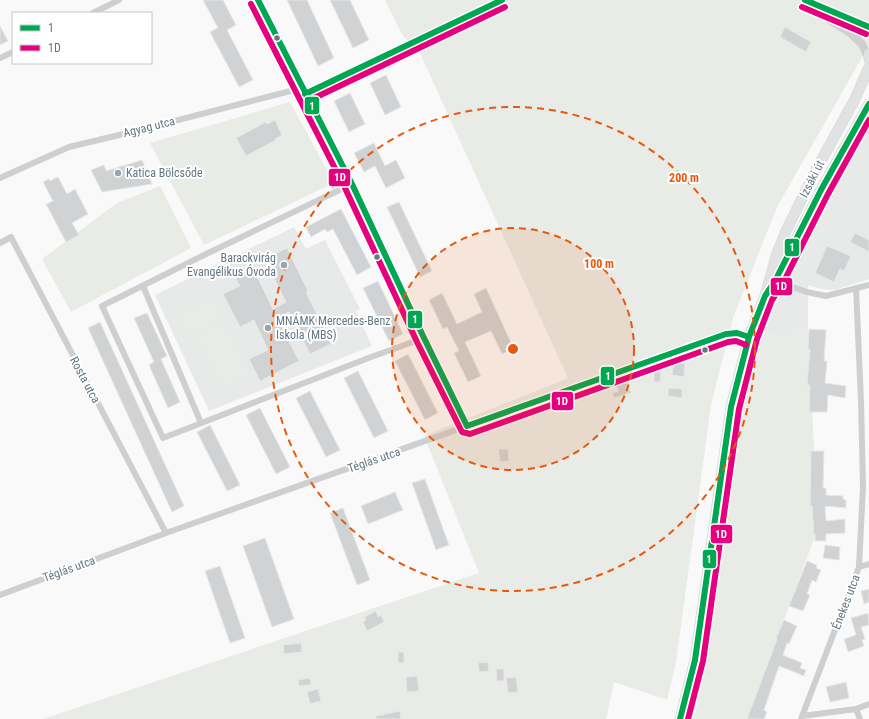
<svg xmlns="http://www.w3.org/2000/svg" width="869" height="719" viewBox="0 0 869 719" font-family="'Roboto Condensed',sans-serif">
<rect width="100%" height="100%" fill="#f9f9f9"/>
<!-- built -->
<path fill="#e8e9e9" d="M869 115V279L835 290 821 289 808 285V328L760 336 768 299 839 163Z
M294 227 306 249 325 240 360 309 356 311 372 346 209 411 155 295Z"/>
<!-- green -->
<path fill="#e8ebe6" d="M385 0H869V45L777 207 733 318 711 405 676 662 667 700 614 682 606 719H43L479 573 424 436 568 378 419 51 403 36Z
M290 102 334 183 204 245 150 143Z
M160 186 191 248 71 312 42 259 117 203Z
M213 298 224 319 187 337 176 316Z
M224 323 250 375 223 388 197 336Z
M808 328 818 528 747 719H693L696 709 738 410 760 336Z"/>
<!-- building -->
<path fill="#d0d2d3" stroke="#e8e8e8" d="M203 0H223L236 25 227 30 253 80 239 87 210 32 218 28Z
M287 0H307L334 58 318 66Z
M330 0H350L369 40 353 48Z
M0 26 8 41 0 45Z
M785 27 811 42 806 52 780 37Z
M386 75 401 107 385 115 370 83Z
M350 93 365 124 349 132 334 101Z
M275 120 282 135 275 139 276 140 246 156 236 138 266 122 267 124Z
M374 143 385 166 396 160 405 178 386 188 375 166 364 172 354 153Z
M142 160 152 184 102 192 91 170 104 165 106 171Z
M58 177 67 194 75 189 88 214 72 223 79 235 66 242 46 204 53 201 43 182 49 179 50 181Z
M399 202 432 271 420 277 387 207Z
M341 209 371 267 357 275 333 229 327 232 325 229 311 237 306 227Z
M855 233 869 240V252L850 242Z
M827 246 851 256 844 271 840 269 834 282 815 273Z
M287 248 308 291 306 292 331 344 310 354 289 312 277 318 299 361 260 381 249 359 268 350 254 320 240 327 223 294 240 286 234 275 252 266 273 309 286 302 265 259Z
M378 281 403 334 389 341 363 288Z
M486 288 514 349 502 354 491 331 465 342 481 376 468 382 454 353 459 351 447 327 443 329 429 300 442 293 457 324 482 312 474 294Z
M147 313 167 356 161 359 180 402 168 408 149 365 154 362 134 318Z
M100 322 184 506 172 512 88 328Z
M809 329 826 330 824 361H827L825 383 846 386 845 398 828 395 827 412H809L810 385H807L810 349H808Z
M408 354 438 413 425 420 395 361Z
M674 362 685 364 684 377 672 375Z
M358 371 388 431 374 438 344 378Z
M654 372H661L660 382H654Z
M626 380 631 393 614 398 612 393 618 391 615 383Z
M668 388 682 389V398L668 396Z
M310 391 340 450 326 457 296 398Z
M260 408 290 467 276 474 246 415Z
M210 425 240 485 227 491 197 432Z
M498 449H508L509 461 500 462Z
M811 451H824L823 488H826V495L843 496V499L846 500V508L825 506 826 521 845 519V533L826 534V541H815V534L814 535 812 506H810Z
M425 479 449 545 436 550 412 483Z
M395 492 403 510 368 524 361 506Z
M343 508 370 580 357 585 330 513Z
M265 538 294 619 272 627 243 546Z
M825 545 840 547 839 560 823 558Z
M807 561 817 565 816 568 821 570 816 582 812 580 807 594 810 595 803 611 789 606Z
M220 566 245 638 230 643 205 571Z
M869 589V602L864 604 861 591Z
M376 611 378 617 381 615 384 622 367 631 363 622 366 620 364 617Z
M868 613 869 625 861 627 865 639 862 640 864 646 848 652 844 639 856 635 851 618Z
M784 620 797 626 789 644 787 643 783 655 802 663 800 668 806 670 804 676 779 666 764 710 767 712 764 719H747L777 639 776 638Z
M301 643 302 652 284 654 283 645Z
M398 652H404V663H398Z
M488 662 489 671 479 672 478 663Z
M496 669H504V681H497Z
M417 676 419 691 407 692 406 677Z
M516 677 518 692 508 693 506 678Z
M310 678 311 685 299 686 298 680Z
M846 682 849 698 830 702 826 687Z
M318 689 321 701 310 704 307 692Z
M400 711 401 719H376V716Z"/>
<g fill="none" stroke-linecap="round" stroke-linejoin="round">
<defs>
<path id="primary" d="M869 54V59
M770 289 775 281 821 190 869 104
M680 719 695 660 731 407 749 337 765 296 777 253 786 231 816 170 855 99 869 67"/>
</defs>
<!-- primary casing -->
<use href="#primary" stroke="#d5d6d7" stroke-width="11"/>
<!-- minor -->
<path stroke="#cecfd0" stroke-width="6" d="M258 0 305 94 352 184 424 338 467 426
M93 13 119 0
M0 58 13 52
M305 94 502 0
M0 178 69 147 136 131 302 88
M352 184 202 256 102 306 163 438 371 357 424 338
M0 243 11 237 166 533
M775 281 807 292 826 296 869 285
M143 286 201 423
M859 567 869 564
M0 595 166 533 726 334 737 333 749 337
M856 709 860 719
M802 716 856 709 869 704
M801 719 859 567 863 487 861 401 856 288"/>
<!-- tertiary -->
<path stroke="#cecfd0" stroke-width="8" d="M805 0 869 27
M811 3 828 19 849 32 862 44 869 59"/>
<!-- primary -->
<use href="#primary" stroke="#e1e2e2" stroke-width="10"/>
<defs>
<path id="bus-1" d="M258 0 352 184 424 338 467 426
M805 0 869 27
M305 94 502 0
M467 426 726 334 737 333 749 337
M680 719 695 660 731 407 749 337 765 296 775 281 821 190 869 104"/>
<path id="bus-2" d="M251 4 345 188 417 342 462 432 470 434 728 342 736 341 746 345
M802 7 866 34
M308 101 505 7
M688 719 703 661 739 409 757 339 772 300 782 285 828 194 869 120"/>
</defs>
<!-- bus-1 casing -->
<use href="#bus-1" stroke="#fff" stroke-width="9"/>
<!-- bus-2 casing -->
<use href="#bus-2" stroke="#fff" stroke-width="9"/>
<!-- bus-1 -->
<use href="#bus-1" stroke="#00a651" stroke-width="6"/>
<!-- bus-2 -->
<use href="#bus-2" stroke="#e5007d" stroke-width="6"/>
</g>
<!-- distance rings -->
<circle cx="513" cy="349" r="121" fill="#e8590c" fill-opacity=".12"/>
<g fill="none" stroke="#e8590c" stroke-width="2" stroke-dasharray="7 5">
<circle cx="513" cy="349" r="121"/>
<circle cx="513" cy="349" r="242"/>
</g>
<!-- markers -->
<g fill="#657683" stroke="#fff" stroke-width="1.5">
<circle cx="277" cy="38" r="3.5"/>
<circle cx="377" cy="257" r="3.5"/>
<circle cx="705" cy="350" r="3.5"/>
</g>
<g fill="#99a4ac" stroke="#fff" stroke-width="1.5">
<circle cx="118" cy="173" r="4"/>
<circle cx="284" cy="265" r="4"/>
<circle cx="268" cy="328" r="4"/>
</g>
<g text-anchor="middle" dominant-baseline="central" stroke-width="4" stroke-linejoin="round" paint-order="stroke">
<!-- street labels -->
<g font-size="12" fill="#657683" stroke="#fff">
<text transform="translate(149 127) rotate(-14)">Agyag utca</text>
<text transform="translate(812 179) rotate(-63)">Izsáki út</text>
<text transform="translate(85 380) rotate(62)">Rosta utca</text>
<text transform="translate(374 460) rotate(-19)">Téglás utca</text>
<text transform="translate(69 569) rotate(-20)">Téglás utca</text>
<text transform="translate(846 602) rotate(-69)">Énekes utca</text>
</g>
<!-- poi labels -->
<g font-size="12" fill="#657683" stroke="#fff" text-anchor="start">
<text x="126" y="173">Katica Bölcsőde</text>
<text x="276" y="258" text-anchor="end">Barackvirág<tspan x="276" dy="14">Evangélikus Óvoda</tspan></text>
<text x="276" y="321">MNÁMK Mercedes-Benz<tspan x="276" dy="14">Iskola (MBS)</tspan></text>
</g>
</g>
<circle cx="513" cy="349" r="6" fill="#e8590c" stroke="#fff" stroke-width="2"/>
<g font-size="12" text-anchor="middle" font-weight="bold" fill="#e8590c" stroke="#fff" stroke-width="4" stroke-linejoin="round" paint-order="stroke">
<text x="684" y="182">200 m</text>
<text x="599" y="268">100 m</text>
</g>
<g stroke="#fff" stroke-width="1.5">
<rect x="304" y="96" width="16" height="19" rx="4" fill="#00a651"/>
<rect x="328" y="168" width="23" height="19" rx="4" fill="#e5007d"/>
<rect x="784" y="238" width="16" height="19" rx="4" fill="#00a651"/>
<rect x="770" y="277" width="23" height="19" rx="4" fill="#e5007d"/>
<rect x="407" y="310" width="16" height="19" rx="4" fill="#00a651"/>
<rect x="600" y="366" width="15" height="20" rx="4" fill="#00a651"/>
<rect x="551" y="391" width="23" height="20" rx="4" fill="#e5007d"/>
<rect x="710" y="524" width="23" height="20" rx="4" fill="#e5007d"/>
<rect x="702" y="549" width="15" height="20" rx="4" fill="#00a651"/>
</g>
<g font-size="11" text-anchor="middle" font-weight="bold" fill="#fff">
<text x="312" y="110">1</text>
<text x="340" y="181">1D</text>
<text x="792" y="251">1</text>
<text x="781" y="290">1D</text>
<text x="415" y="323">1</text>
<text x="608" y="380">1</text>
<text x="562" y="405">1D</text>
<text x="721" y="538">1D</text>
<text x="709" y="563">1</text>
</g>
<!-- legend -->
<rect x="12" y="12" width="140" height="52" fill="#ffffff" stroke="#c1c8cd"/>
<rect x="20" y="25" width="20" height="6" fill="#00a651" stroke="#c1c8cd"/>
<text x="48" y="32" font-size="12" fill="#657683">1</text>
<rect x="20" y="45" width="20" height="6" fill="#e5007d" stroke="#c1c8cd"/>
<text x="48" y="52" font-size="12" fill="#657683">1D</text>
</svg>
